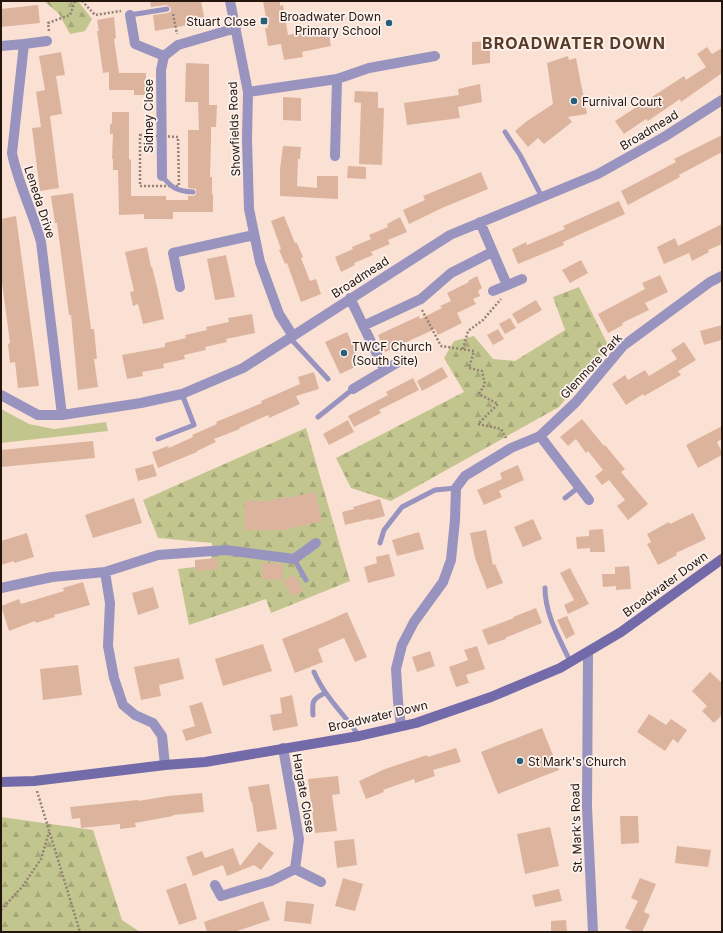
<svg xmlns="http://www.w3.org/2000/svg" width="723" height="933" viewBox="0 0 723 933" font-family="Inter,sans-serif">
<defs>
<pattern id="forest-firs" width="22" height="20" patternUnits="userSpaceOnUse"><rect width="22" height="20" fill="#c3c58f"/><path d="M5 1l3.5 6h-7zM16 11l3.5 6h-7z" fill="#a7a87a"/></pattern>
</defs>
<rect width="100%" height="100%" fill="#fbe1d4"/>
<!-- grass -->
<path fill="#c3c58f" d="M1 409 29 424 54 429 106 422 108 431 1 443Z"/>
<!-- forest -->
<path fill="url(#forest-firs)" d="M44 1H78L92 19 85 31 70 34 59 14Z
M579 287 609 347 559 407 391 501 351 488 336 458 464 392 444 358 454 341 474 336 493 359 515 361 565 330 553 297Z
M306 428 350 581 271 613 266 599 189 625 178 569 211 565 212 543 158 538 143 500Z
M1 817 93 830 122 920 140 932H1Z"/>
<!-- building -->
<path fill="#dcb49e" d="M150 1H201L205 22 155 31 153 15 168 13 171 11V8L167 5 151 7Z
M263 1H280V6L283 5 288 35 328 28 331 46 302 52 303 57 284 60 281 44 268 46 265 28H268Z
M38 5 40 23 1 27V9Z
M114 17 116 38 114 39 119 73H146V95H134V90H109V72L103 73 97 31H99L97 20Z
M490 41V63L472 65V42Z
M707 47 712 54 722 48V73L681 102 680 99 648 121 646 119 624 134 615 121 684 76 686 80 706 67 697 54Z
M61 52 65 75 56 76 62 114 50 116 59 188 40 191 32 128 41 127 36 92 45 90 39 56Z
M568 56 569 60 576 58 587 114 568 117 572 122 544 144 538 138 528 147 515 131 527 121 553 104 547 63Z
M186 63 209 64V105H217L216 127H211V140L210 177H212V194H213V212H173V219H144V214L119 215 118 170H113V159H112L113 134H110V124H112V112H129V159L131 160V196H166V200H188V196H194L196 194V189L188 188V130H199L198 102H185Z
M480 84 482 102 458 107 460 118 407 125 404 103 459 95 458 89Z
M355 91 378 92V108H384L382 165 359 164 361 103 354 102Z
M283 97 301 98V121L283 120Z
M722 135V152L679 175 680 177 628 205 621 191 676 162 674 159Z
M283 146 301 147 300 159H298L297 186 317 188V176H338V199L280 196V169Z
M348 166 366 167V179L347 178Z
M481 172 488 189 442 208 409 224 403 210 425 200 423 196Z
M73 193 91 329H94L97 359H94L98 387 78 390 71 315H69L57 223H55L51 196Z
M619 201 625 214 563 242 564 245 518 264 512 249 526 242 527 245 565 229 563 226Z
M16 216 39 386 18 388 15 362 10 363 8 344 10 343 1 275V219Z
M284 216 295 243H297L303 257 301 258 310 281 316 279 321 294 301 302 287 263 285 264 279 250 281 249 271 221Z
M400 217 407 232 388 240 390 244 371 252 373 255 354 263 355 265 341 272 335 257 353 249 352 247 371 239 369 235 388 227 387 224Z
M722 224V244L708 250 709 252 692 261 689 253 664 264 657 247 675 238 678 246Z
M147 247 151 267H152L157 287 164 319 143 324 138 304 133 306 130 292 134 291 125 252Z
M226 255 235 297 215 300 207 259Z
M581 260 588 273 570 283 562 270Z
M660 275 668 292 645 303 649 310 622 323 623 325 608 333 598 314 645 289 642 283Z
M477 276 482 288 478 291 480 296 473 299 476 304 457 313 462 323 438 335 435 329 385 352 378 335 419 316 420 319 442 308 440 306 451 301 447 293 469 282 468 281Z
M536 300 542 310 518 324 512 314Z
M252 314 255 333 226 339 227 342 205 347 206 350 184 355 185 359 163 364 164 368 142 372 143 376 127 379 122 355 165 347V343L186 338 185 335 207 330 206 327 229 322 228 318Z
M510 318 516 328 505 334 499 324Z
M722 325V340L704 345 700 331Z
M498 329 504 339 493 345 487 335Z
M347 332 362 364 340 374 325 342Z
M684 342 696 360 678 371 681 375 644 396 643 394 626 405 612 384 625 375 628 380 645 370 649 376 677 359 671 350Z
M442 367 448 377 422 391 417 381Z
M314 372 319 389 296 396 300 404 269 418 268 415 239 428 240 429 214 439 216 442 197 451V452L158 468 152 452 168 446 169 448 193 437 192 435 217 424 216 422 262 403 261 401 300 384 298 377Z
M413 378 419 390 379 410 381 413 354 427 348 416 388 395 386 392Z
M582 419 604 446 605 445 625 469 621 472 648 504 628 520 617 506 625 500 609 480 602 485 595 476 603 470 588 451 586 453 576 439 568 446 560 437Z
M348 420 354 432 329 445 323 434Z
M722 426V439L717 442 722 452V455L698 468 686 445Z
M93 441 95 458 1 467V450Z
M153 464 157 476 138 481 135 469Z
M518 465 524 480 499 491 502 497 484 505 477 490 502 479 500 473Z
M315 492 322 521 285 530H244L245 501H273V499L286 497 287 498Z
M134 498 142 523 93 538 85 515Z
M380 499 385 516 370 520 369 519 345 525 342 512 354 509 353 507Z
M693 513 706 539 676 553 677 555 658 565 647 544 651 542 647 534 669 522 670 524Z
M533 519 542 539 523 547 514 527Z
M603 529 605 552H590V548L577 549 576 537 589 536V530Z
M486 530 493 565 495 564 503 583 487 589 475 558 470 533Z
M419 532 424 549 397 556 392 540Z
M27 533 34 557 14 563V561L1 565V541Z
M389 554 395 576 368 583 364 567 377 563 376 557Z
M217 558 218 569 195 571V560Z
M263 563 283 564 282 580 262 579Z
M629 566 631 589 616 590V586L603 587 602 574H615V567Z
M570 568 589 604 568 614 564 605 574 600 560 573Z
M295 575 303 591 291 596 283 580Z
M83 582 90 605 54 615 55 617 36 623 35 621 9 631 1 606 19 599 21 604 64 591 63 588Z
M153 587 159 608 138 615 132 593Z
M536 608 542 623 505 638 506 639 488 645 482 630 514 618 513 617Z
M347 612 367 657 355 662 344 638 318 649 323 662 295 673 282 639 325 622Z
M567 616 575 634 566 639 557 620Z
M263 644 272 671 223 686 215 659Z
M477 646 485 669 466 675 469 683 456 687 449 667 468 660 464 650Z
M430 651 435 666 417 672 412 657Z
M179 658 184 679 159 685 161 696 141 700 134 667Z
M78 665 82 695 43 700 40 669Z
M710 672 722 683V715L714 723 702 711 707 706 692 691Z
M292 695 298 726 273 731 270 715 282 713 280 698Z
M202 702 212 733 186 741 182 730 195 726 189 706Z
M649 714 666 725 671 719 687 730 678 743 673 739 665 751 637 732Z
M542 728 559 770 498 794 481 752Z
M456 748 461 762 433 770 435 776 415 783 414 779 383 790 384 792 366 799 359 781 385 769 427 755 428 757Z
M338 776 340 794 332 795 337 831 315 833 308 779Z
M269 784 277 829 257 832 252 802H251L248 787Z
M202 793 204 812 173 815V816L135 823 136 827 120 829V824L81 828 80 818 72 819 70 807 138 800 139 801 168 796Z
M620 816H638L639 843 621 844Z
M550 827 559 866 525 874 517 834Z
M354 839 357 865 337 868 334 841Z
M259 842 274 853 261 870 254 865 227 876 223 865 193 876 186 857 202 851 205 858 233 848 240 866Z
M677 846 711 850 708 867 675 863Z
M343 878 363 884 355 911 335 906Z
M640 878 656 884 644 912 650 915 642 932H635L625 928 638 901 631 898Z
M186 883 197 919 179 925 166 890Z
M559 889 562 901 535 907 532 895Z
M263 901 270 920 234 932H207L204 922Z
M286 901 314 904 311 924 284 921Z
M566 920 567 932H551V921Z"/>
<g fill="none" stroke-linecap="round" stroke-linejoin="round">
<!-- path -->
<path stroke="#958075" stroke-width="2.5" stroke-dasharray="2 2" stroke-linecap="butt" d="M82 1 95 15 121 11
M173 14 177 34
M49 31 48 23 70 15 75 1
M140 135 178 137 179 186H140Z
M422 310 441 346 474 351 469 368 482 371 485 384 479 394 498 404 478 424 501 429 506 438
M463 349 468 331 483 320 501 299
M37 791 80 932
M1 910 22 887 41 859 49 832"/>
<!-- lane -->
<path stroke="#9893bf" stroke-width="5" d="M130 15 167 9
M505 132 520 155 542 197
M162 176C172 188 176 191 193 192
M290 338 328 379
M318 417 353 389
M158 439 194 425 182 394
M565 498 579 487
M380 543 384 530 402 507 435 490 456 488
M294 559 306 580
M545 588C545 614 559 638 570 661
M314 672C324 696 345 715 359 736
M313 715C312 702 312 699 325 693"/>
<!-- street -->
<path stroke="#9893bf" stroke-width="10" d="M230 1 248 92 247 139 249 209 260 262 279 314 293 336
M130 15 135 44 164 56
M24 44 47 41
M1 46 24 44 12 153C18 184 33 212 41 242L62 415
M248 92 337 79 369 68 435 56
M335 156 337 79
M162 176 161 70 164 56 178 45 236 28
M480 222 507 285
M180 287 173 253 254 235
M493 291 522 279
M350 298 384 369
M363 326 421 299 451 273 492 252
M353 389 400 361
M1 395 38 415H62L141 403 182 394 243 368 450 235 598 174 664 137 722 100
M540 436 589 500
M105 572 110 603 108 646 114 678 123 705 135 715 153 723 162 736 165 765
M1 588 52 577 105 572 158 555 226 550 294 559 316 543
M588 652 587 807 593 932
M401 726 398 701 396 669 402 645 414 622 443 582 451 560 455 520 456 488 465 476 511 448 540 436 576 402 623 346 710 282 722 276
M295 869 321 882
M215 885 221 896 271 881 295 869 299 839 283 748"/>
<!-- secondary -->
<path stroke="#736aa9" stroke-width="10" d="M1 782 34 781 165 765 205 762 359 736 416 723 491 697 560 668 621 632 722 559"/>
</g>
<!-- markers -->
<g fill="#255f78" stroke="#fbf2ee" stroke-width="1.5">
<rect x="260" y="17" width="8" height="8" rx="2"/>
<circle cx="389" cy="23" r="4"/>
<circle cx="574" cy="101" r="4"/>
<circle cx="344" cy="353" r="4"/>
<circle cx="520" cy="761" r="4"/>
</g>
<g text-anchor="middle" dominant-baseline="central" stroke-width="3.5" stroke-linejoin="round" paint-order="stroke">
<!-- poi labels -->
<g font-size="12" fill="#24150d" stroke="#fbf2ee" text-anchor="start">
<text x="381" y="16" text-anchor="end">Broadwater Down<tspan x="381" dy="14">Primary School</tspan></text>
<text x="256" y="21" text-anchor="end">Stuart Close</text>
<text x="582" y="101">Furnival Court</text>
<text x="352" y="346">TWCF Church<tspan x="352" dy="14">(South Site)</tspan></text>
<text x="528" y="761">St Mark's Church</text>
</g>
<!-- street labels -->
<g font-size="12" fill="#24150d" stroke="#fbf2ee">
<text transform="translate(148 116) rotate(-90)">Sidney Close</text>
<text transform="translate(234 129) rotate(-92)">Showfields Road</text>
<text transform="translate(649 130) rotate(-31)">Broadmead</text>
<text transform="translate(40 202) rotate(72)">Leneda Drive</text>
<text transform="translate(360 277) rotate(-33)">Broadmead</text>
<text transform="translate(591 366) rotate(-47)">Glenmore Park</text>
<text transform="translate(665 584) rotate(-36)">Broadwater Down</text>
<text transform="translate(378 716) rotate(-13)">Broadwater Down</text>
<text transform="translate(304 793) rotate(80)">Hargate Close</text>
<text transform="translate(576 828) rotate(-92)">St. Mark's Road</text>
</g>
<!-- district labels -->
<g font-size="16" font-weight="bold" letter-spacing="1" fill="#5b3a27" stroke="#fbf2ee">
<text x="574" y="43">BROADWATER DOWN</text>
</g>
</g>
<!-- border -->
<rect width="723" height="933" fill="none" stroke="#24150d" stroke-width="4"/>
</svg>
